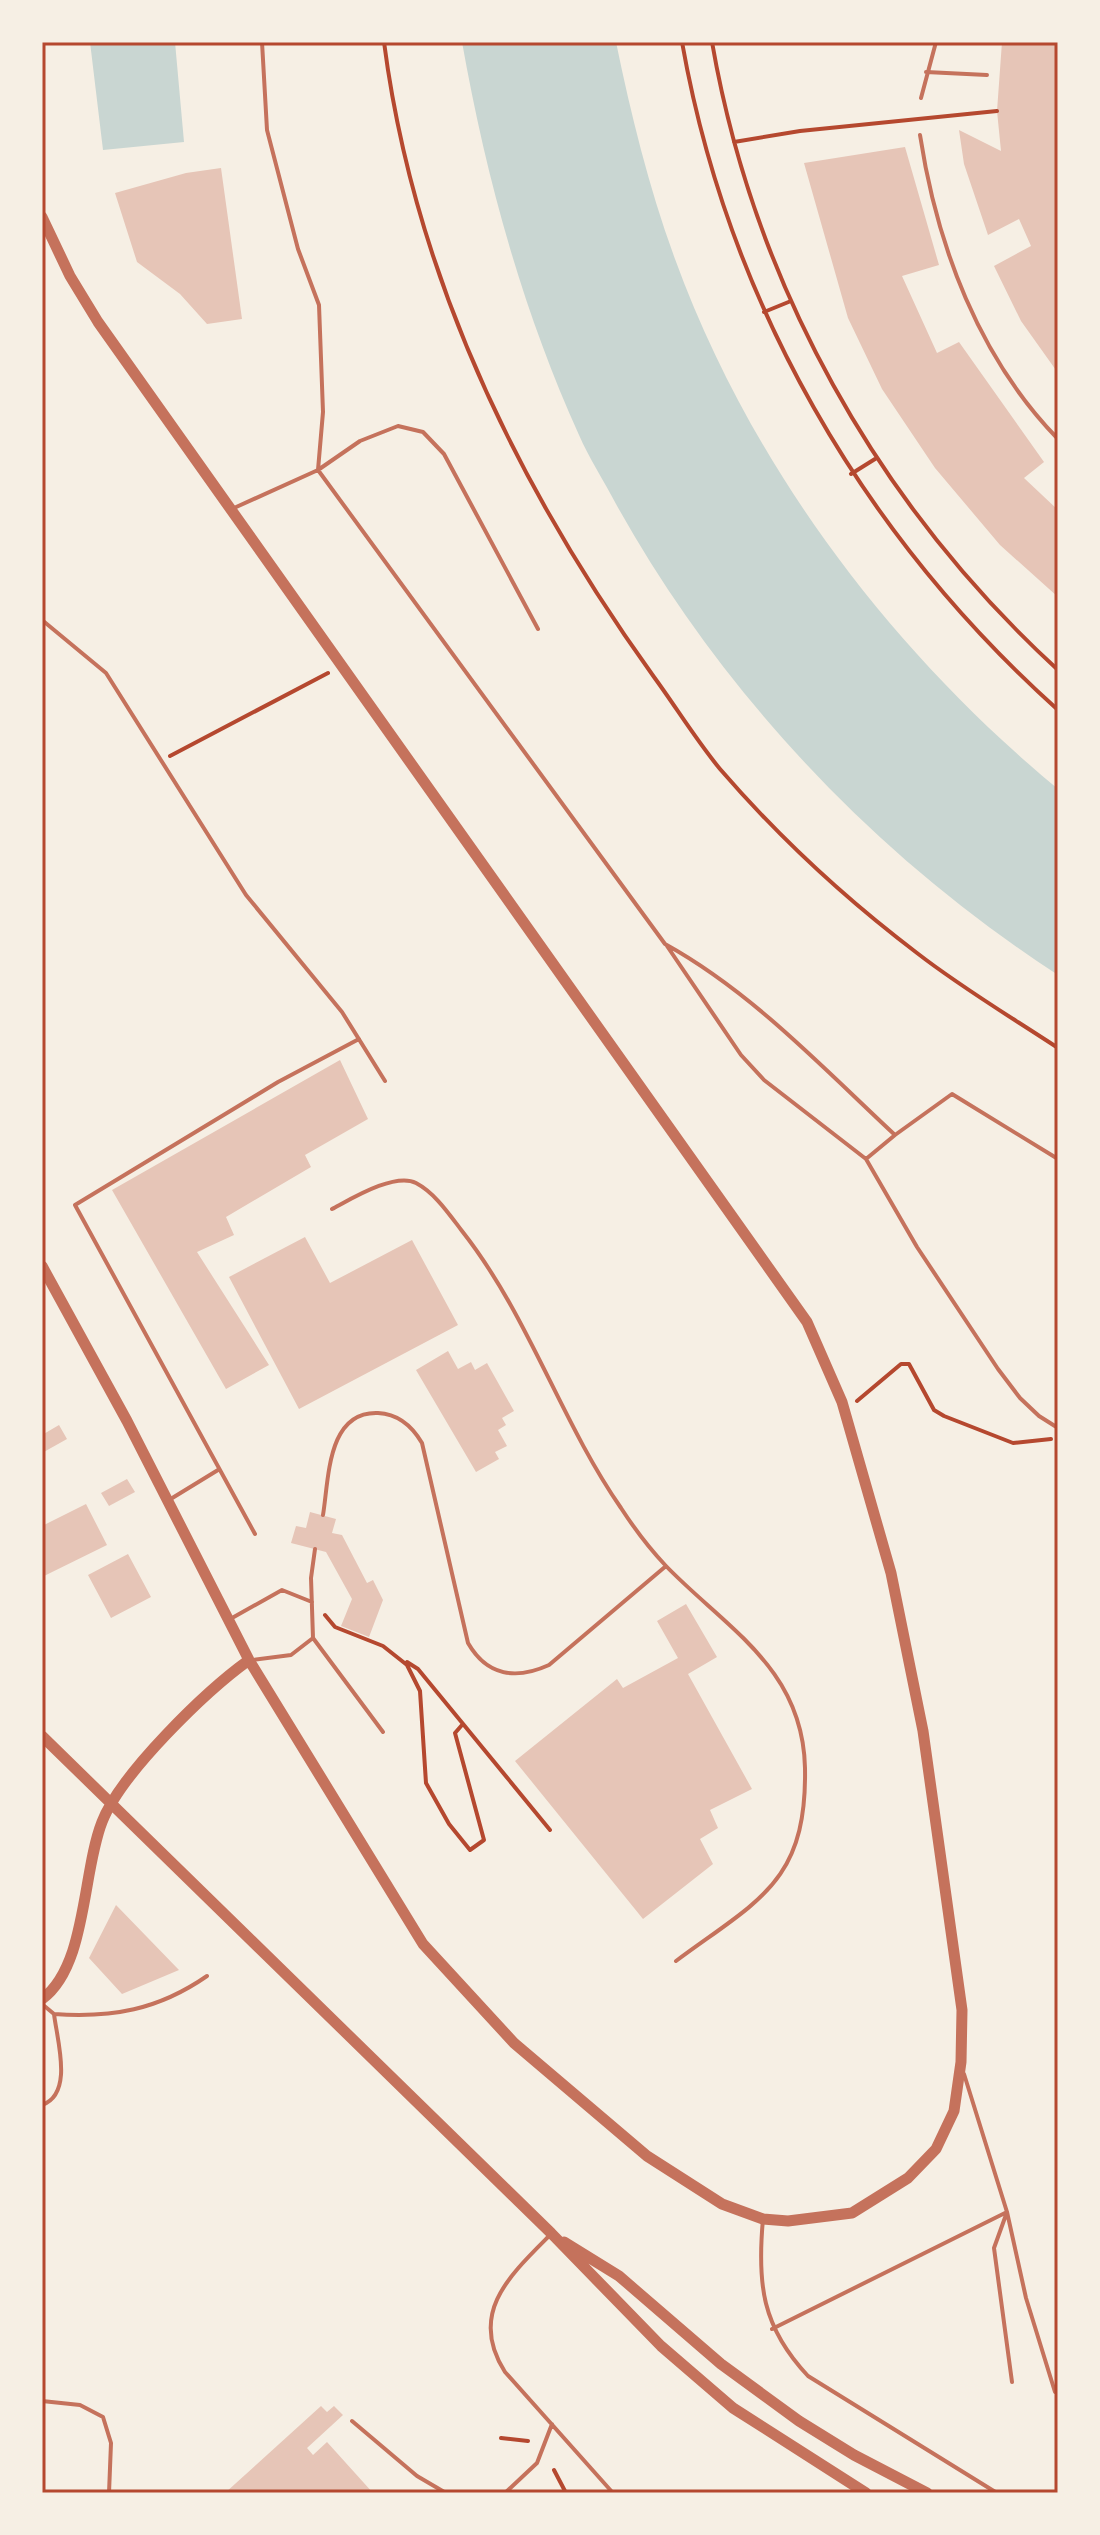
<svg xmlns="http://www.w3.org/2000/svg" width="1100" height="2535" viewBox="0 0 1100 2535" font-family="Roboto,sans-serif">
<rect width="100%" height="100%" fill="#f6efe4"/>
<!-- water -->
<path fill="#c9d6d2" d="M90 42H175L184 142 103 150Z
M462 42H616C631 115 649 188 675 259 750 465 890 650 1058 789V975C876 857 721 693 616 504 604 481 589 458 579 435 522 309 486 177 462 42Z"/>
<!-- building -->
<path fill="#e6c5b7" d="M1002 42H1058V373L1021 321 994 266 1031 246 1019 219 988 235 964 164 959 130 1001 151 997 111Z
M905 147 939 265 902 276 937 353 959 342 1044 462 1024 478 1058 510V597L1000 545 935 468 882 389 848 318 804 163Z
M221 168 242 319 207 324 180 294 137 262 115 193 186 173Z
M340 1060 368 1119 305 1155 311 1167 226 1217 234 1235 197 1252 269 1365 226 1389 112 1190Z
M305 1237 330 1283 412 1240 458 1325 299 1409 229 1277Z
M448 1351 458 1369 471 1362 475 1370 487 1363 514 1411 502 1418 506 1425 498 1430 507 1446 495 1452 499 1459 476 1472 416 1370Z
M59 1425 67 1439 42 1453V1435Z
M127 1479 135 1492 109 1506 101 1493Z
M86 1504 107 1545 42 1577V1526Z
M310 1512 336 1519 332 1533 342 1535 367 1583 373 1580 383 1600 369 1637 341 1626 352 1599 326 1552 291 1543 296 1526 306 1528Z
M128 1554 151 1597 111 1618 88 1575Z
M686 1604 717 1657 688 1674 752 1789 710 1810 718 1828 700 1839 713 1864 643 1919 515 1761 617 1679 623 1688 678 1658 657 1621Z
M116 1905 179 1970 122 1994 89 1958Z
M321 2406 327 2412 334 2406 343 2415 307 2448 313 2455 327 2442 373 2493H225Z"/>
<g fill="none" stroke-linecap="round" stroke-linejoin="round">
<!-- path -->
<path stroke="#b5482f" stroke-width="4" d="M384 42C414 274 518 488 654 677 676 707 696 740 720 769 777 835 847 900 917 953 962 988 1011 1017 1058 1048
M682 42C728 302 862 534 1058 710
M712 42C754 284 877 504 1058 670
M734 142 800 131 997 111
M764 312 791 301
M851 474 875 459
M170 756 328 673
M857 1401 901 1364H909L934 1410 944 1416 1013 1443 1051 1439
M325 1615 335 1627 383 1646
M383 1646 407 1665 420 1691 426 1783 449 1824 470 1850 484 1840 455 1733 462 1725
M407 1662 418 1669 550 1830
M501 2438 528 2441
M554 2470 566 2493"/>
<!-- service -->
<path stroke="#c5725c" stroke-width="4" d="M262 42 267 130 298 249 319 305 323 412 318 470 665 944C752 992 823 1068 895 1135L866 1159
M926 72 987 75
M921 98 936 42
M920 135C937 246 979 358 1058 439
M234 508 318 470 360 441 398 426 423 432 444 454 538 629
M42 620 106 673 246 895 342 1012 385 1081
M667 946 741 1055 764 1080 866 1159 917 1247 998 1369 1020 1398 1039 1416 1058 1428
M895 1135 952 1094 1058 1159
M332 1209C351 1199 395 1172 416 1183 435 1193 449 1214 462 1231 529 1316 560 1420 621 1508 634 1528 649 1548 666 1566 726 1628 803 1668 805 1768 807 1883 758 1900 676 1961
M169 1500 218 1470
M323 1515C329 1479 327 1411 378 1413 399 1414 412 1426 422 1443L468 1643C487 1676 516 1680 549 1665L666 1566
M255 1534 75 1205 278 1082 359 1039
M232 1618 282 1590 312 1602
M313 1638 383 1732
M252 1660 291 1655 313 1638 311 1578 315 1549
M42 2004 54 2014C112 2018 158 2010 207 1976
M964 2074 1007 2212 994 2248 1012 2382
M42 2105C74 2094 57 2040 54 2014
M763 2219C757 2284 762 2327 808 2376L997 2493
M549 2236C509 2276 468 2314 505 2372L613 2493
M772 2329 1007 2212 1026 2298 1055 2392
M42 2401 80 2405 103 2417 111 2443 109 2493
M352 2421 417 2476 446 2493
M505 2493 537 2463 552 2424"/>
<!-- tertiary -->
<path stroke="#c5725c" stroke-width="11" d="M42 217 70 276 98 322 807 1322 842 1402 891 1573 923 1731 962 2010 961 2062 954 2111 936 2149 908 2178 852 2213 788 2221 763 2219 722 2204 647 2156 514 2043 423 1944 249 1660 127 1421 42 1266
M42 1736 551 2233 661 2346 733 2408 866 2493
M42 1999C87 1966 82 1873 102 1822 121 1773 206 1691 249 1660
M564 2242 619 2276 721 2364 799 2421 854 2455 927 2493"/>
</g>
<!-- border -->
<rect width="1100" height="2535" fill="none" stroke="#f6efe4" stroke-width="88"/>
<rect x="44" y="44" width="1012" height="2447" fill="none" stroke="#b5482f" stroke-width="3"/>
</svg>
